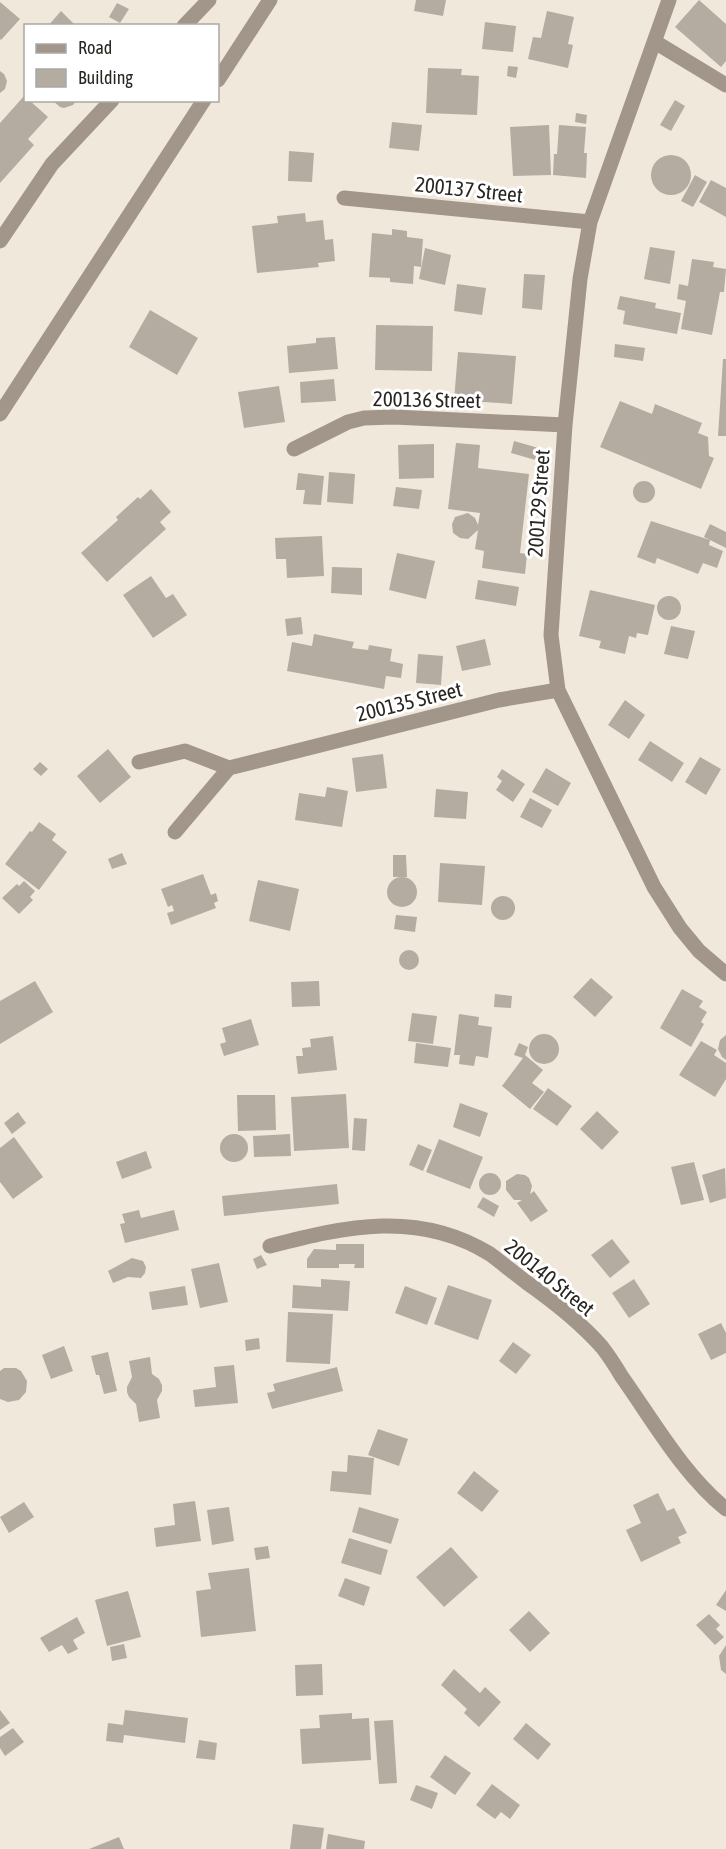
<svg xmlns="http://www.w3.org/2000/svg" width="726" height="1849" viewBox="0 0 726 1849" font-family="'Asap Condensed',sans-serif">
<rect width="100%" height="100%" fill="#f1e8dc"/>
<!-- building -->
<path fill="#b5aca1" d="M416 0H446L443 16 414 11Z
M699 0 726 24V61L721 67 675 27Z
M0 2 20 19 1 40 0 39Z
M117 3 129 9 120 23 109 17Z
M61 11 76 26H48Z
M547 11 574 17 568 44 573 45 568 68 528 59 533 37 541 38Z
M485 22 516 26 513 52 482 49Z
M508 66 518 67 516 78 507 76Z
M428 68 462 69 461 75 479 76 477 115 426 113Z
M0 71 4 74 7 81 5 89 0 93Z
M24 96 26 100H29L48 117 28 139 34 145 0 183V123Z
M52 100H77L73 105 64 108 60 107Z
M675 100 685 106 671 131 660 125Z
M576 113 587 115 586 124 575 122Z
M392 122 422 125 419 151 389 148Z
M549 125 551 175 513 176 510 127Z
M559 125 586 127 584 153H587L586 178 553 175 554 154H557Z
M289 151 314 153 312 182 288 181Z
M651 175a20 20 0 1 1 40 0a20 20 0 1 1-40 0Z
M695 175 707 182 693 207 681 201Z
M711 180 726 188V217L699 202Z
M305 213 306 222 323 220 325 240 333 239 335 261 318 263 319 267 257 273 252 226 278 223 277 216Z
M392 229 407 231V237L423 239 421 267 414 266 413 284 390 282V278L369 277 372 233 392 235Z
M650 247 675 251 670 284 644 279Z
M425 248 451 255 445 285 419 279Z
M692 259 714 262 713 267 726 269 724 292H720L712 335 681 329 686 301 677 299 679 284 688 286Z
M524 274 545 275 542 310 522 308Z
M457 284 486 288 482 315 454 311Z
M620 296 656 303 655 308 681 313 677 334 623 324 625 311 617 309Z
M150 310 198 338 177 375 129 347Z
M376 325 433 326 432 371 375 370Z
M335 337 338 369 289 373 287 346 316 343V338Z
M615 344 645 348 643 361 614 357Z
M458 352 516 356 512 404 454 400Z
M723 359H726V436H718Z
M334 379 336 401 301 403 300 382Z
M279 386 285 422 244 428 238 392Z
M620 401 652 414 655 404 702 423 698 433 708 437 709 456 714 458 701 489 600 447Z
M514 441 542 449 539 461 511 453Z
M456 443 480 445 478 468 529 474 520 553 527 554 525 574 482 568 484 551 475 549 478 530 468 539 460 538 453 533 452 524 455 517 468 513 475 518 478 525 480 513 448 509Z
M434 444V478L399 479 398 445Z
M329 472 355 474 353 504 327 502Z
M298 473 324 476 321 505 303 504 305 490H296Z
M633 492a11 11 0 1 1 22 0a11 11 0 1 1-22 0Z
M396 487 422 490 419 509 393 506Z
M151 489 171 512 160 522 166 529 107 582 81 553 118 520 116 517 138 497 140 499Z
M651 521 710 540 709 545 723 551 717 568 703 563 698 574 657 558 655 564 637 557Z
M710 524 726 532V548L704 537Z
M322 536 324 576 287 578 286 559H276L275 538Z
M397 553 435 561 426 599 389 590Z
M332 567 362 568V595L331 593Z
M151 576 166 598 173 594 187 615 153 638 123 595Z
M478 580 519 587 516 606 475 599Z
M590 590 655 605 648 635 637 633 636 638 629 636 625 654 599 648 601 641 579 636Z
M657 608a12 12 0 1 1 24 0a12 12 0 1 1-24 0Z
M301 617 303 634 287 636 285 619Z
M671 626 695 631 688 659 664 654Z
M314 634 354 642 352 648 368 650 369 645 392 649 390 661 403 664 401 678 386 676 384 689 287 671 292 642 312 646Z
M485 639 491 665 462 671 456 646Z
M418 654 443 656 441 685 416 683Z
M625 700 645 715 629 739 608 725Z
M650 741 684 763 672 782 638 760Z
M108 749 131 777 100 803 77 776Z
M383 754 387 788 356 792 352 758Z
M700 757 721 769 706 795 685 782Z
M40 762 48 769 41 776 33 769Z
M546 768 571 783 558 806 532 792Z
M502 769 525 784 513 802 496 790 502 781 497 777Z
M327 787 348 791 342 827 295 820 299 793 325 797Z
M436 789 468 792 466 819 434 817Z
M530 798 552 810 542 828 520 817Z
M39 822 56 834 52 840 67 852 39 890 5 864 30 831 32 832Z
M122 853 127 864 112 869 108 859Z
M393 855H406L407 877H393Z
M440 863 485 866 482 905 438 902Z
M203 874 211 895 216 893 218 901 214 903 216 908 171 925 167 913 174 911 172 905 168 907 161 889Z
M387 892a15 15 0 1 1 30 0a15 15 0 1 1-30 0Z
M258 880 299 889 290 931 249 921Z
M24 881 35 891 30 897 33 900 19 914 2 898 17 884 19 886Z
M491 908a12 12 0 1 1 24 0a12 12 0 1 1-24 0Z
M396 915 417 917 415 932 394 929Z
M399 960a10 10 0 1 1 20 0a10 10 0 1 1-20 0Z
M591 978 613 997 595 1017 573 997Z
M35 981 53 1012 0 1044V1001Z
M319 981 320 1006 292 1007 291 982Z
M682 989 703 1001 699 1007 707 1012 701 1022 704 1024 691 1047 660 1028Z
M495 994 512 996 511 1008 494 1007Z
M412 1013 437 1016 433 1044 408 1041Z
M459 1014 479 1017 478 1025 492 1027 488 1058 476 1056 474 1066 459 1064 460 1055H454Z
M251 1019 259 1045 224 1056 220 1044 226 1042 222 1028Z
M529 1049a15 15 0 1 1 30 0a15 15 0 1 1-30 0Z
M726 1035V1060L722 1057 718 1049 720 1040Z
M333 1036 337 1070 298 1074 296 1056H303L302 1048 311 1047 310 1039Z
M701 1041 717 1050 714 1055 726 1063V1079L715 1097 679 1075Z
M416 1043 451 1048 448 1067 414 1063Z
M519 1043 528 1047 525 1055 543 1070 532 1083 544 1092 530 1109 502 1086 523 1058 514 1055Z
M548 1088 572 1106 557 1126 533 1109Z
M346 1094 349 1148 294 1151 291 1097Z
M237 1095H275L276 1130 238 1131Z
M460 1103 488 1113 480 1137 453 1127Z
M597 1111 619 1132 602 1150 580 1129Z
M18 1112 26 1123 12 1134 4 1123Z
M354 1118 367 1119 365 1151 352 1150Z
M220 1148a14 14 0 1 1 28 0a14 14 0 1 1-28 0Z
M290 1134 291 1156 254 1157 253 1136Z
M14 1137 43 1177 13 1199 0 1182V1148Z
M439 1139 483 1157 470 1189 426 1172Z
M418 1144 432 1150 423 1171 409 1165Z
M146 1151 152 1168 122 1179 116 1162Z
M694 1162 704 1200 681 1205 671 1167Z
M725 1168 726 1198 710 1203 702 1175Z
M479 1184a11 11 0 1 1 22 0a11 11 0 1 1-22 0Z
M517 1174 525 1175 529 1178 532 1186 530 1194 534 1191 548 1211 531 1222 517 1203 522 1200H514L506 1190V1181Z
M337 1184 339 1204 224 1216 222 1196Z
M483 1197 499 1206 494 1217 477 1207Z
M139 1210 141 1218 174 1210 179 1230 125 1243 120 1224 125 1223 122 1214Z
M612 1239 630 1262 610 1278 591 1255Z
M336 1244H364V1268H354L355 1264H339V1268H307V1259L314 1249 336 1250Z
M261 1255 267 1265 257 1269 253 1259Z
M132 1258 143 1261 146 1267 145 1273 141 1278 128 1277 113 1283 108 1271Z
M219 1263 228 1302 200 1308 191 1269Z
M321 1279 350 1281 348 1311 292 1308 293 1285 321 1287Z
M634 1279 650 1304 629 1318 612 1293Z
M448 1285 492 1300 478 1340 434 1324Z
M185 1286 188 1305 152 1310 149 1292Z
M405 1286 437 1298 427 1325 395 1313Z
M288 1312 333 1314 330 1364 286 1362Z
M721 1323 726 1333V1353L711 1360 698 1334Z
M259 1338 260 1349 246 1351 245 1340Z
M513 1342 531 1355 516 1374 499 1361Z
M64 1346 73 1371 51 1379 42 1355Z
M108 1352 117 1391 104 1394 99 1375H96L91 1356Z
M150 1357 152 1374 159 1379 162 1385V1391L157 1400 160 1418 139 1422 136 1404 129 1397 127 1392V1387L132 1377 129 1361Z
M234 1365 238 1403 195 1407 193 1390 216 1387 214 1367Z
M337 1367 343 1391 272 1409 267 1393 275 1391 273 1384Z
M4 1368H16L21 1371 27 1381 26 1392 19 1400 8 1402 0 1399V1371Z
M378 1429 408 1439 399 1466 368 1455Z
M348 1455 374 1458 371 1495 330 1491 332 1471 347 1472Z
M474 1471 499 1491 482 1512 457 1493Z
M658 1493 667 1511 674 1508 687 1533 678 1537 681 1543 641 1562 626 1530 641 1523 633 1505Z
M195 1501 201 1541 156 1547 154 1528 175 1525 173 1504Z
M24 1502 34 1517 9 1533 0 1517Z
M229 1507 234 1541 212 1545 207 1510Z
M359 1507 399 1519 391 1544 352 1532Z
M349 1538 388 1550 381 1575 341 1563Z
M268 1546 270 1558 256 1560 254 1548Z
M451 1547 478 1577 444 1607 416 1577Z
M249 1568 256 1631 201 1637 196 1591 211 1589 208 1573Z
M345 1578 370 1587 364 1606 338 1596Z
M726 1590V1611L716 1605Z
M128 1591 141 1637 107 1646 95 1600Z
M529 1611 550 1633 530 1652 509 1630Z
M709 1614 720 1625 716 1629 724 1637 715 1645 696 1625Z
M77 1617 85 1633 73 1640 78 1649 68 1654 62 1645 49 1652 40 1638Z
M124 1644 127 1658 112 1661 110 1647Z
M726 1645V1674L721 1670 719 1656Z
M322 1664 323 1695 296 1696 295 1665Z
M454 1669 480 1693 485 1687 501 1702 479 1727 464 1713 467 1709 441 1685Z
M0 1710 10 1723 0 1730Z
M125 1710 188 1718 185 1743 124 1735 123 1743 106 1741 108 1723 123 1725Z
M352 1713V1719L369 1718 371 1760 302 1764 300 1729 320 1728 319 1715Z
M393 1720 397 1783 379 1784 374 1721Z
M526 1723 551 1744 538 1760 513 1739Z
M13 1728 24 1742 5 1756 0 1748V1737Z
M199 1740 217 1743 215 1760 196 1758Z
M445 1755 471 1773 455 1795 430 1777Z
M492 1784 520 1805 510 1819 501 1812 495 1819 476 1805Z
M416 1785 438 1793 432 1809 410 1800Z
M293 1824 324 1828 321 1849H290Z
M328 1834 365 1841 364 1849H326Z
M119 1837 124 1849H89Z"/>
<g fill="none" stroke-linecap="round" stroke-linejoin="round">
<!-- minor -->
<path stroke="#a19689" stroke-width="15" d="M669 0 590 222 580 279 565 425 551 635 558 690 654 887 680 928 699 951 726 974
M184 26 209 0
M655 42 726 85
M344 198 590 222
M0 241 52 164 112 100
M294 449 348 422 364 418 394 417 565 425
M139 762 185 751 229 768
M175 832 229 768 499 700 558 690
M270 1246C346 1226 419 1210 490 1254 502 1263 514 1273 526 1282 553 1301 580 1322 602 1347 609 1356 616 1367 622 1377 654 1422 683 1474 726 1509"/>
<!-- tertiary -->
<path stroke="#a19689" stroke-width="15" d="M218 80 270 0
M0 414 204 100"/>
</g>
<g text-anchor="middle" dominant-baseline="central" stroke-width="6" stroke-linejoin="round" paint-order="stroke">
<!-- street labels -->
<g font-size="21" fill="#292521" stroke="#fff">
<text transform="translate(469 189) rotate(6)">200137 Street</text>
<text transform="translate(427 399) rotate(1)">200136 Street</text>
<text transform="translate(538 503) rotate(-86)">200129 Street</text>
<text transform="translate(409 701) rotate(-14)">200135 Street</text>
<text transform="translate(550 1277) rotate(39)">200140 Street</text>
</g>
</g>
<!-- legend -->
<rect x="24" y="24" width="195" height="78" fill="#ffffff" stroke="#a9a8a6" stroke-width="1.5"/>
<rect x="36" y="44" width="30" height="9" fill="#a19689" stroke="#a9a8a6" stroke-width="1.5"/>
<text x="78" y="54" font-size="18" fill="#292521">Road</text>
<rect x="36" y="69" width="30" height="18" fill="#b5aca1" stroke="#a9a8a6" stroke-width="1.5"/>
<text x="78" y="84" font-size="18" fill="#292521">Building</text>
</svg>
